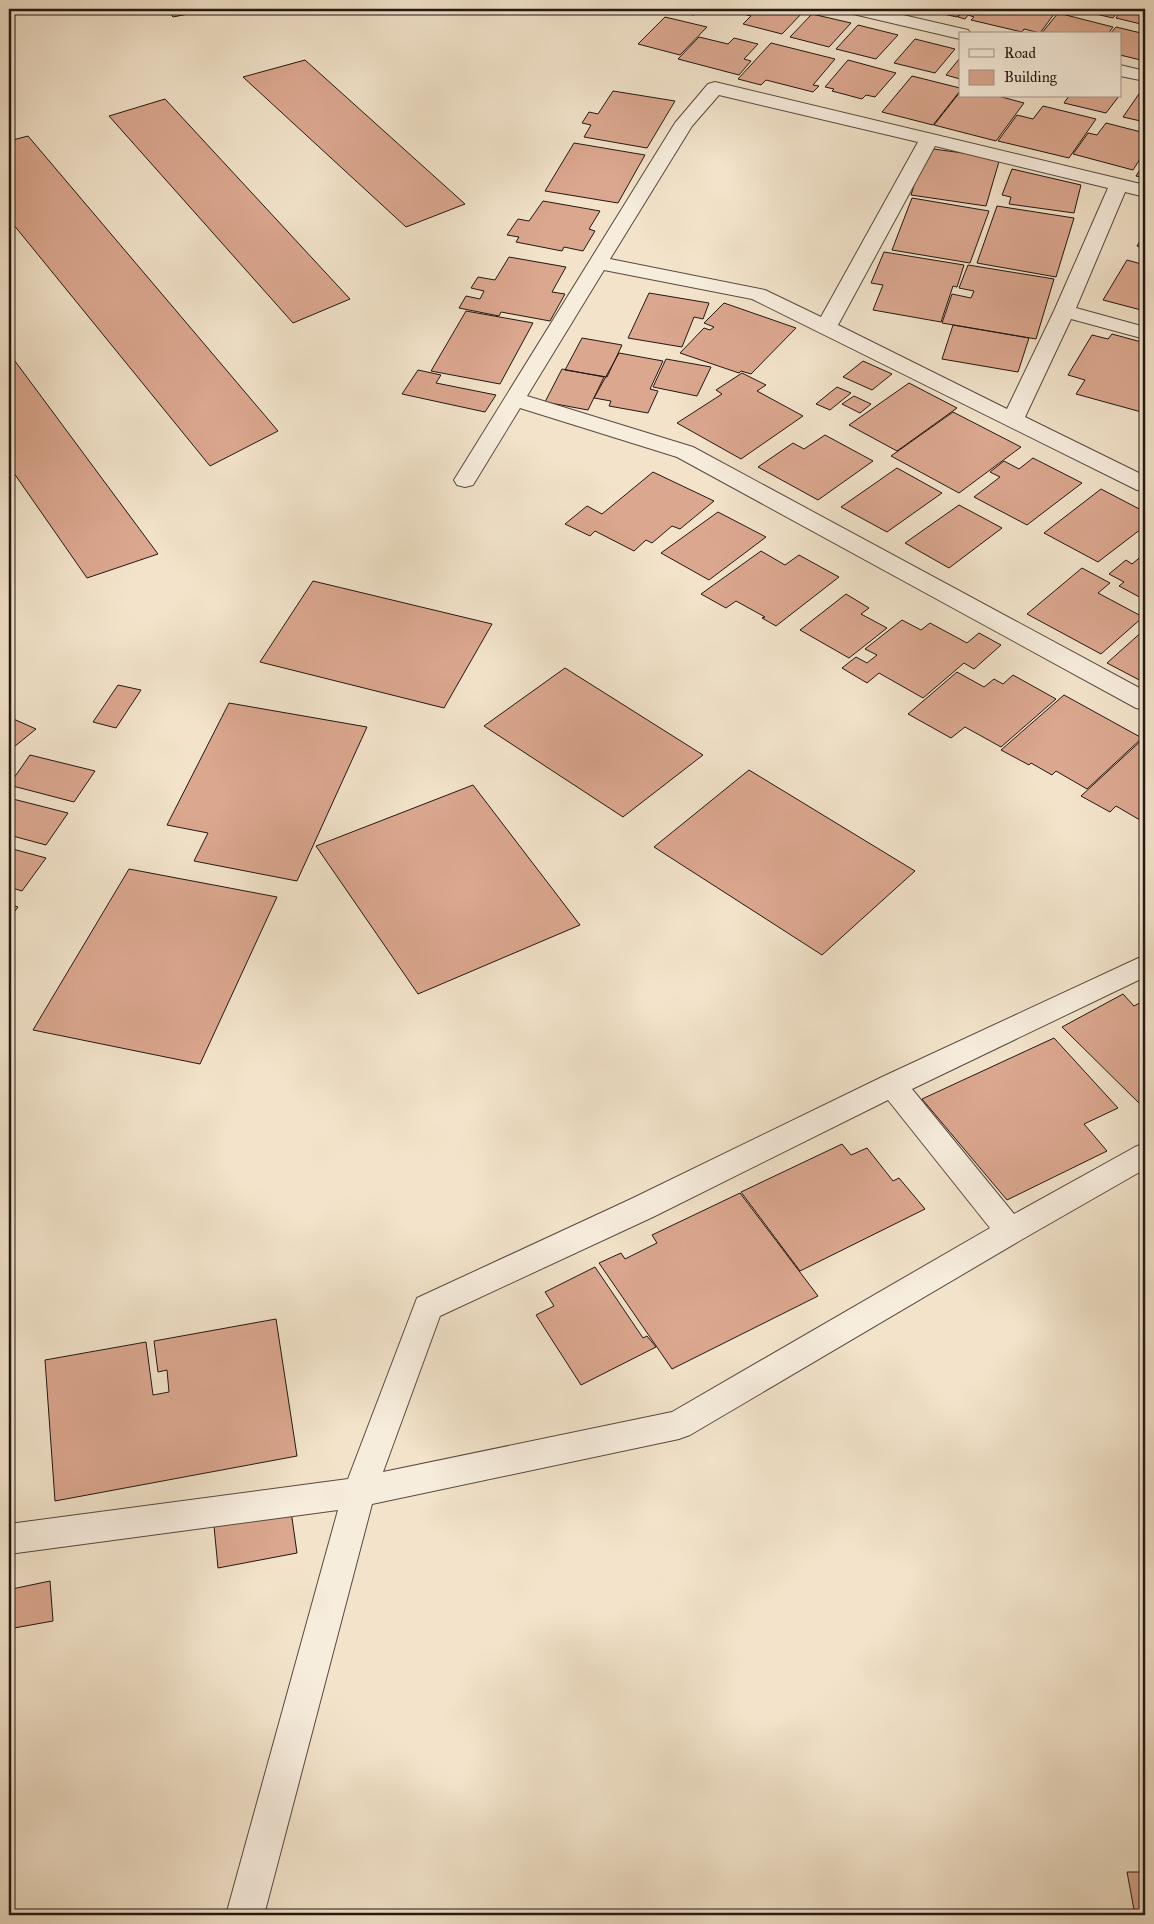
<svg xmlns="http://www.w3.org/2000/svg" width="1154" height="1924" viewBox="0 0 1154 1924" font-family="'IM FELL Great Primer',serif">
<rect width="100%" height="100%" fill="#f2e3ca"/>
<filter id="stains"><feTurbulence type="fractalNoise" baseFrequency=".004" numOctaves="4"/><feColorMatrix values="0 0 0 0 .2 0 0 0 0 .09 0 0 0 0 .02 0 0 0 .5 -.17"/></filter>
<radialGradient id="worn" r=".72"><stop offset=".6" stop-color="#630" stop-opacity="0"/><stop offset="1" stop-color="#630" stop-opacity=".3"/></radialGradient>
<!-- building -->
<path fill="#dba78f" stroke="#231712" d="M166 9H189L193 13 173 17Z
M673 9H697L694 15 671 12Z
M729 9H794L804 11 782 34 743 24 751 16 728 10Z
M921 9H964L957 17Z
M964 9H1053L1057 10 1040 33 1024 29 1022 32 971 20 974 17 968 15 965 19 958 17Z
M1074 9H1120L1113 18Z
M1123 9H1145V25L1116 18Z
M1058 13 1113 27 1108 34H1041Z
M812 14 851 23 829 47 790 37Z
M665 17 707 27 680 55 638 44Z
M858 25 898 35 876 59 836 49Z
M1116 27 1145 34V61L1120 55V34H1110Z
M699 37 728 44 734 38 758 44 744 59 751 61 739 75 678 59Z
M915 39 955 49 935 73 894 63Z
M771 43 835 59 813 85 819 86 813 92 766 80 761 85 738 79Z
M960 58V79L946 75Z
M305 60 465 204 406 227 243 77Z
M848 60 896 73 875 97 866 95 862 99 832 91 834 89 825 87Z
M912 76 960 88V91L933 125 882 112Z
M613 91 675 101 647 148 584 137 591 125 582 123 589 112 598 114Z
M1141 91 1145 92V122L1123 117Z
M960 92V96H998L1024 103 996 141 934 125Z
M1069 96H1119L1106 113 1064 103Z
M165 99 350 299 293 323 109 116Z
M1043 106 1096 119 1069 158 998 141 1017 115 1033 119Z
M1106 123 1145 133V151L1133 170 1073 154 1088 133 1097 135Z
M28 136 278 431 210 466 9 219V141Z
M574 143 645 155 618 203 545 191Z
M926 148 1000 158 986 206 911 195Z
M1145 162V178L1136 176Z
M1012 169 1081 185 1074 213 1009 204 1011 197 1002 195Z
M912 198 989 211 970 263 892 250Z
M543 201 600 211 589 229 595 231 583 251 564 247 562 251 516 242 519 237 507 235 518 219 529 221Z
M997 206 1074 218 1056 277 977 263Z
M1145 233V248L1137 246Z
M884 252 964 265 957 287 953 286 941 322 873 310 883 285 871 283Z
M509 257 566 267 552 292 565 294 550 321 501 312 499 316 459 308 466 296 480 299 484 291 471 288 478 277 495 280Z
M1127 260 1145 265V311L1103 300Z
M968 265 1054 279 1036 339 942 323 952 294 971 298 974 291 959 288Z
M649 293 709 303 703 319 694 317 682 347 628 338Z
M724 303 796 328 751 374 741 371 739 373 680 353 704 328 710 330 714 327 704 323Z
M466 311 533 323 500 384 431 371Z
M953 325 1029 338 1018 372 942 359Z
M1112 334 1145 343V413L1076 394 1085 380 1068 375 1092 335 1108 339Z
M582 338 622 345 607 377 565 370Z
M9 353 158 554 87 578 9 466Z
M619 353 663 361 650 389 658 391 648 413 609 406 611 401 594 398Z
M666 359 711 367 697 396 653 387Z
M863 361 892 374 872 390 843 377Z
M562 369 604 377 588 410 545 402Z
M418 370 441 375 436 383 496 395 485 412 402 394Z
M742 373 766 385 757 391 803 416 741 459 677 423 722 394 716 390Z
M909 383 957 408 897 451 849 425Z
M837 387 851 393 830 410 816 404Z
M854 396 871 404 860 413 842 404Z
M953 412 1021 447 959 493 891 456Z
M825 435 873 461 818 500 758 467 793 443 804 449Z
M1033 458 1082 483 1027 525 974 497 1000 477 990 472 1004 461 1019 469Z
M897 468 942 493 887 532 841 507Z
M653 472 714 501 680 529 672 526 652 543 646 540 634 551 595 531 590 536 565 524 587 506 602 514Z
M1101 489 1145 512V526L1098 562 1044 533Z
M959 505 1002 528 949 568 905 543Z
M718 512 766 537 709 580 661 553Z
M761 551 785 565 799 555 839 577 776 626 762 618 765 617 736 601 726 608 701 594Z
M1144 554H1145V600L1119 586 1124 582 1109 574 1126 560 1132 564Z
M1082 568 1110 583 1098 593 1143 617 1101 654 1027 614Z
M313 581 492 624 444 708 260 662Z
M846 594 869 608 861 614 887 628 849 658 800 630Z
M902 620 921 630 930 623 967 643 979 633 1001 645 974 669 964 663 923 698 879 673 867 683 842 668 856 657 867 663 877 655 865 649Z
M1145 629V683L1107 663Z
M565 668 703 755 623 817 484 726Z
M957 672 984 687 994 679 1003 684 1013 675 1056 699 1001 747 965 727 951 738 908 714Z
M118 685 141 690 116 728 93 722Z
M1064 695 1142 738 1087 789 1056 771 1052 775 1031 763 1029 765 1001 750Z
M229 703 367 727 297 881 194 861 208 833 167 825Z
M9 717 36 729 9 751Z
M1145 737V823L1116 806 1110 812 1081 796Z
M30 755 95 771 74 802 9 785Z
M749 770 915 871 822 955 654 847Z
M473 785 580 925 418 994 316 846Z
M9 798 68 813 46 845 9 835Z
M9 848 46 858 22 891 9 887Z
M129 869 277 897 200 1064 33 1030Z
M9 904 18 907 9 919Z
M1123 994 1134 1006 1145 1000V1109L1062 1027Z
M1054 1038 1118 1108 1084 1124 1107 1151 1007 1200 922 1099Z
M842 1144 851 1155 867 1148 893 1181 899 1178 925 1209 800 1271 741 1192Z
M740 1193 818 1296 672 1369 599 1263 621 1253 625 1259 657 1243 652 1235Z
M595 1267 643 1338 647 1336 656 1347 581 1385 536 1315 554 1306 545 1292Z
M276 1319 297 1456 55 1501 45 1360 146 1342 153 1395 169 1392 167 1370 158 1372 154 1341Z
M291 1511 297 1553 218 1568 214 1526Z
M50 1581 53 1621 14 1628 12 1589Z
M1127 1872H1145V1915H1135Z"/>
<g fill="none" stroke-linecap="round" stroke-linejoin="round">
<defs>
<path id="minor" d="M846 9H877L968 30 971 34H960V39L849 13Z
M1120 65 1145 71V81L1120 76Z
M715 82 1145 185V197L1125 192 1076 308 1145 327V339L1071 319 1025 417 1145 476V492L1137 490 752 299 604 270 527 396 693 447 1145 691V710L1136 708 677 457 520 408 473 485 465 487 457 485 454 480 675 123 708 84ZM719 95 918 142 821 317 765 290 610 259 692 126ZM935 146 1108 188 1054 311 1007 409 838 325Z
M1145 955V977L912 1089 1014 1214 1135 1147 1145 1143V1169L1021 1240 690 1435 679 1439 372 1504 264 1915H226L338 1510 9 1554V1524L348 1479 417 1298 631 1199 882 1077ZM888 1100 990 1228 672 1412 383 1472 440 1316 653 1217Z"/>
</defs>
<!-- minor casing -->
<use href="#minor" stroke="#574a40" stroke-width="2"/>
<!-- minor -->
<use href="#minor" fill="#f7eddd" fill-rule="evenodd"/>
</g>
<!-- margin -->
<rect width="1154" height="1924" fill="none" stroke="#f2e3ca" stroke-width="30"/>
<rect x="10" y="10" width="1134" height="1904" fill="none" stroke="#231712" stroke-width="2.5"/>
<rect x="15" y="15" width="1124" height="1894" fill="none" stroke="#231712"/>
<!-- legend -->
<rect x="959" y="32" width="162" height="65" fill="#f7eddd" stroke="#a2978c"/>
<rect x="969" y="49" width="25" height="8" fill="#f7eddd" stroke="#a2978c"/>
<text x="1004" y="58" font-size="15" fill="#231712">Road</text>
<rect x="969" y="70" width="25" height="15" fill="#dba78f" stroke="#a2978c"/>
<text x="1004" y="82" font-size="15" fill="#231712">Building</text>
<rect width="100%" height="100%" filter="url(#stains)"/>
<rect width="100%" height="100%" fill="url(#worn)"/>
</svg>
